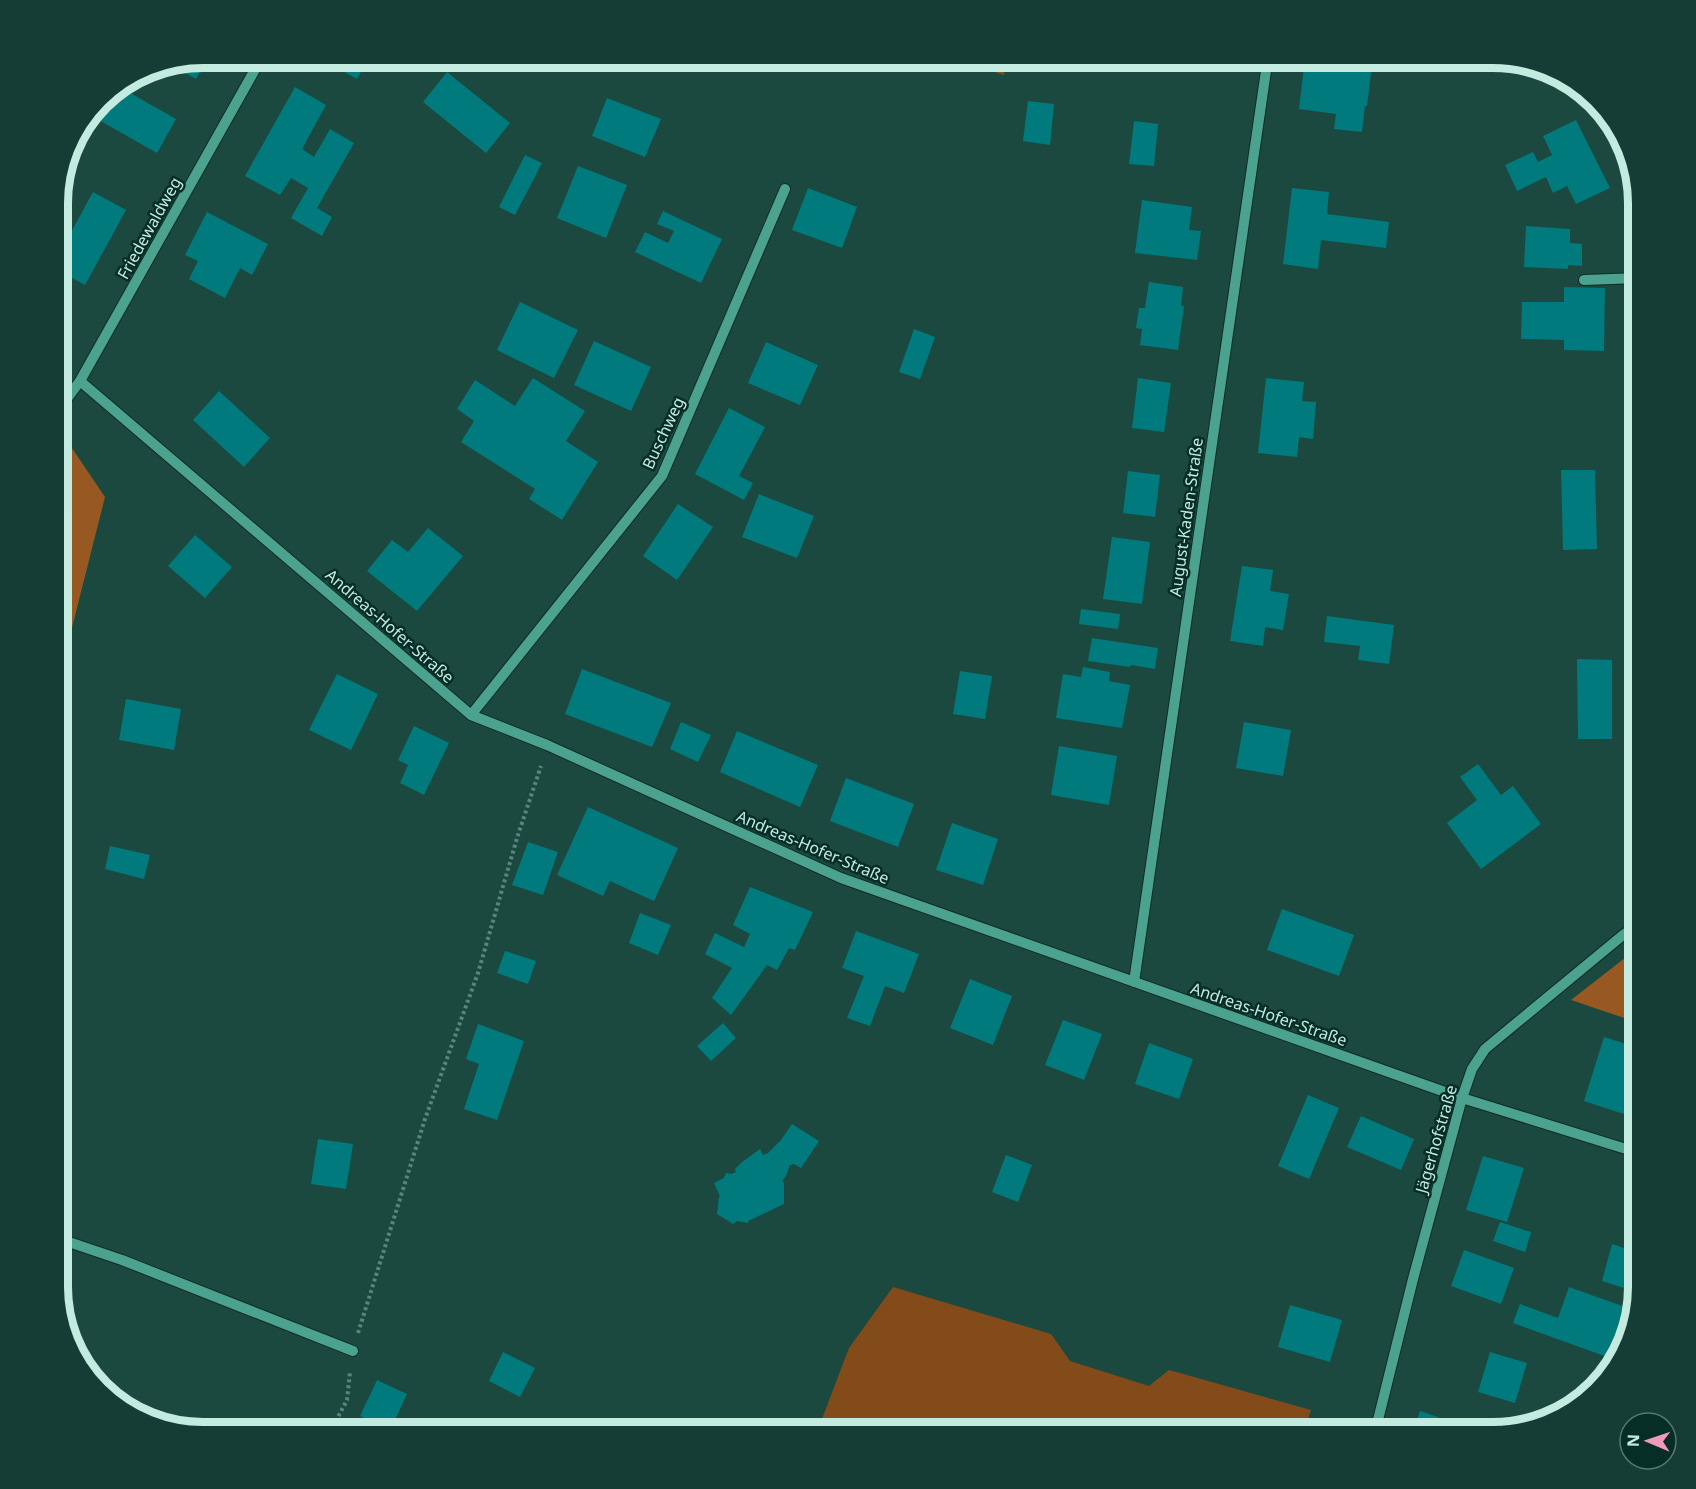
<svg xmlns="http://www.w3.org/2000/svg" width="1696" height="1489" viewBox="0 0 1696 1489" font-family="'Noto Sans',sans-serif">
<rect width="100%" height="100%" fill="#1b493f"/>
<!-- green -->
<path fill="#844b1a" d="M947 57H1005L1004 75Z
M893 1287 1051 1334 1070 1361 1149 1386 1169 1370 1311 1410 1304 1432H817L849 1348Z"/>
<!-- forest -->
<path fill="#985822" d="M57 426 105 497 57 687Z
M1639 947V1023L1571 1000Z"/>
<!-- building -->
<path fill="#007a7c" d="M203 57H208L196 79 169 64Z
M318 57H369L357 79Z
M1125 57H1165L1164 72 1124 67Z
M1305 57 1372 65 1367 106H1365L1362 132 1334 129 1336 114 1299 109Z
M447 72 510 123 486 153 423 102Z
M118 86 176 119 157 153 90 115 106 93Z
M295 87 326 105 302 149 314 157 330 129 354 143 317 208 332 217 322 236 291 218 308 188 291 178 280 195 245 176Z
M607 98 661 119 645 157 592 136Z
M1028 101 1054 104 1050 145 1023 141Z
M1576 120 1610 188 1576 204 1567 186 1553 193 1546 177 1517 191 1505 165 1533 152 1538 162 1552 155 1543 136Z
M1134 121 1158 124 1154 166 1129 164Z
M525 155 542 163 515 215 499 207Z
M578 166 627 185 606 238 557 218Z
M808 188 857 207 842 248 792 230Z
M1292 188 1329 192 1327 214 1389 222 1386 248 1321 240 1318 269 1283 264Z
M93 192 126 210 85 285 57 270V258Z
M1142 200 1192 207 1189 230 1201 231 1197 260 1135 253Z
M663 211 722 239 701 283 635 252 645 232 668 243 674 231 657 224Z
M207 212 268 244 252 275 240 268 225 298 189 279 198 261 185 255Z
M1526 226 1570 229V243L1582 244V266L1568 265V269L1524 267Z
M1149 282 1183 287 1181 306H1184L1178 350 1140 345 1142 329 1136 328 1139 308H1145Z
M1564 287 1605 288 1604 351 1564 350V340L1521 339 1522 302H1564Z
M520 302 578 330 554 378 497 350Z
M914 329 935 337 920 379 899 372Z
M594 341 651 367 631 411 574 385Z
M766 342 818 365 800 405 748 383Z
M533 378 585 411 566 441 598 462 562 520 529 499 535 489 461 442 474 421 457 409 475 380 515 406Z
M1138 378 1171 383 1164 432 1132 428Z
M1266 378 1304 382 1302 401 1316 402 1313 439 1299 437 1297 457 1258 453Z
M219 391 270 438 244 467 193 420Z
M729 408 765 427 739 476 753 483 744 500 695 474Z
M1561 470H1595L1597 549 1563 550Z
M1128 471 1160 475 1155 517 1123 513Z
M759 494 814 516 797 558 742 537Z
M678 504 713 527 677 580 643 556Z
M428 528 463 556 417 611 367 571 392 540 408 552Z
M195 535 232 567 205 598 168 566Z
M1112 537 1150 542 1142 604 1103 599Z
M1242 566 1273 570 1270 591 1289 594 1283 630 1265 627 1263 646 1230 641Z
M1081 609 1120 614 1118 629 1079 624Z
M1327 616 1394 625 1389 664 1358 660 1360 646 1324 642Z
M1092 638 1158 648 1155 669 1131 665 1130 667 1088 661Z
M1577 659 1612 660V739H1578Z
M1083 667 1110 672 1109 681 1130 685 1122 728 1056 718 1063 674 1081 677Z
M582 669 671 703 652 747 565 714Z
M960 671 992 676 985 719 953 714Z
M337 674 378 694 351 750 309 730Z
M126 699 181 709 174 750 119 740Z
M681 722 711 735 698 762 670 749Z
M1244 722 1291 730 1283 776 1236 768Z
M414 726 449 743 424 795 400 783 408 765 398 760Z
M737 731 818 765 800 807 720 772Z
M1059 746 1117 756 1109 805 1051 795Z
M1478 764 1501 795 1513 786 1541 824 1481 869 1447 823 1477 800 1460 777Z
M846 778 914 804 898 847 830 821Z
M588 807 678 848 654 901 610 881 603 896 557 875Z
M952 823 998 839 983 885 936 870Z
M528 842 558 852 543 895 512 885Z
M110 846 150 855 144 879 105 869Z
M750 887 813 912 795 950 789 948 777 970 767 965 731 1015 712 998 732 968 705 954 715 933 744 947 750 934 733 925Z
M1282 909 1354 935 1339 976 1267 950Z
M640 913 671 925 658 955 629 943Z
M856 931 919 954 904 993 885 986 870 1026 847 1018 864 976 842 968Z
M505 951 536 961 528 984 497 973Z
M970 979 1012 996 993 1045 950 1028Z
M1063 1020 1102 1034 1084 1080 1045 1065Z
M723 1023 736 1038 711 1061 697 1046Z
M478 1024 524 1041 497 1120 464 1109 479 1064 466 1059Z
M1604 1037 1639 1048V1119L1584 1101Z
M1149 1043 1193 1059 1179 1099 1135 1084Z
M1308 1095 1339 1108 1309 1179 1278 1166Z
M1361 1116 1414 1139 1401 1170 1347 1147Z
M792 1124 819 1141 801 1168 794 1164 790 1165 786 1176 782 1181 784 1183V1204L748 1221V1223L737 1221 733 1224 717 1214 719 1197 720 1196 714 1183 724 1178 726 1173 731 1174 736 1172 735 1169 742 1162 760 1149 763 1155 768 1153 781 1140Z
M318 1139 353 1144 346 1189 311 1184Z
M1006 1155 1032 1165 1018 1202 992 1192Z
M1483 1156 1524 1168 1507 1222 1466 1210Z
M1639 1199V1239L1627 1236Z
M1500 1222 1531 1232 1525 1252 1493 1241Z
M1612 1244 1630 1250 1626 1263 1637 1267 1630 1290 1602 1281Z
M1464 1250 1514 1268 1501 1304 1451 1286Z
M1569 1287 1628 1308 1610 1358 1513 1323 1520 1304 1558 1318Z
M1290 1305 1342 1320 1330 1362 1278 1347Z
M503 1352 535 1368 520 1397 489 1381Z
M1490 1352 1527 1363 1515 1403 1478 1392Z
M377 1380 407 1394 390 1431 360 1416Z
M1420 1411 1467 1427 1465 1432H1413Z"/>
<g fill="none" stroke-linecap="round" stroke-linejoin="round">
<defs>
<path id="minor" d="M1584 280 1639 278
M80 381 471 715 547 745 841 878 1462 1098 1639 1153
M57 412 80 381 262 57
M471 715 662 476 785 189
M1134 982 1268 57
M57 1238 122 1260 353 1351
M1375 1432 1413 1279 1462 1098 1472 1069 1485 1049 1623 935 1639 924"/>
</defs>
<!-- minor casing -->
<use href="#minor" stroke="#112c26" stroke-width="12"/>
<!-- path -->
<path stroke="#59857b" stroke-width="4" stroke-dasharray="3 3" stroke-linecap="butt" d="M358 1333 425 1119 478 973 517 838 541 766
M330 1432 347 1400 350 1372"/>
<!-- minor -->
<use href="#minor" stroke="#4ba28f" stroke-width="10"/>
</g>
<g text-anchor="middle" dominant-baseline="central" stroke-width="5" stroke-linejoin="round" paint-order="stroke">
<!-- street labels -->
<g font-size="16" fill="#c3ebe0" stroke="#072e26">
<text transform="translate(149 228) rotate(-61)">Friedewaldweg</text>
<text transform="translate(663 433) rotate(-65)">Buschweg</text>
<text transform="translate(1186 517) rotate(-82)">August-Kaden-Straße</text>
<text transform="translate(390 626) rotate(41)">Andreas-Hofer-Straße</text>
<text transform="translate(813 847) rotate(23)">Andreas-Hofer-Straße</text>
<text transform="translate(1269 1014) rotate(19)">Andreas-Hofer-Straße</text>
<text transform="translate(1436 1139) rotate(-74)">Jägerhofstraße</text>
</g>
</g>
<!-- crop -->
<path d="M0 0H1696V1489H0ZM203 68H1493A135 135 0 0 1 1628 203V1287A135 135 0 0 1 1493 1422H203A135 135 0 0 1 68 1287V203A135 135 0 0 1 203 68Z" fill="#163d35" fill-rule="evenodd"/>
<path fill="none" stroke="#c3ebe0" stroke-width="8" d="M203 68H1493A135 135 0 0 1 1628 203V1287A135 135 0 0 1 1493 1422H203A135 135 0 0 1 68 1287V203A135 135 0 0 1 203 68Z"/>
<!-- north arrow -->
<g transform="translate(1648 1441) rotate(272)"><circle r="28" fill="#072e26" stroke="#527a70" stroke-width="1.5"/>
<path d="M0-4.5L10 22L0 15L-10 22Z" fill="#ef9ab8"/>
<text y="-9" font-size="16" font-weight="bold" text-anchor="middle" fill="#c3ebe0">N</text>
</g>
</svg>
